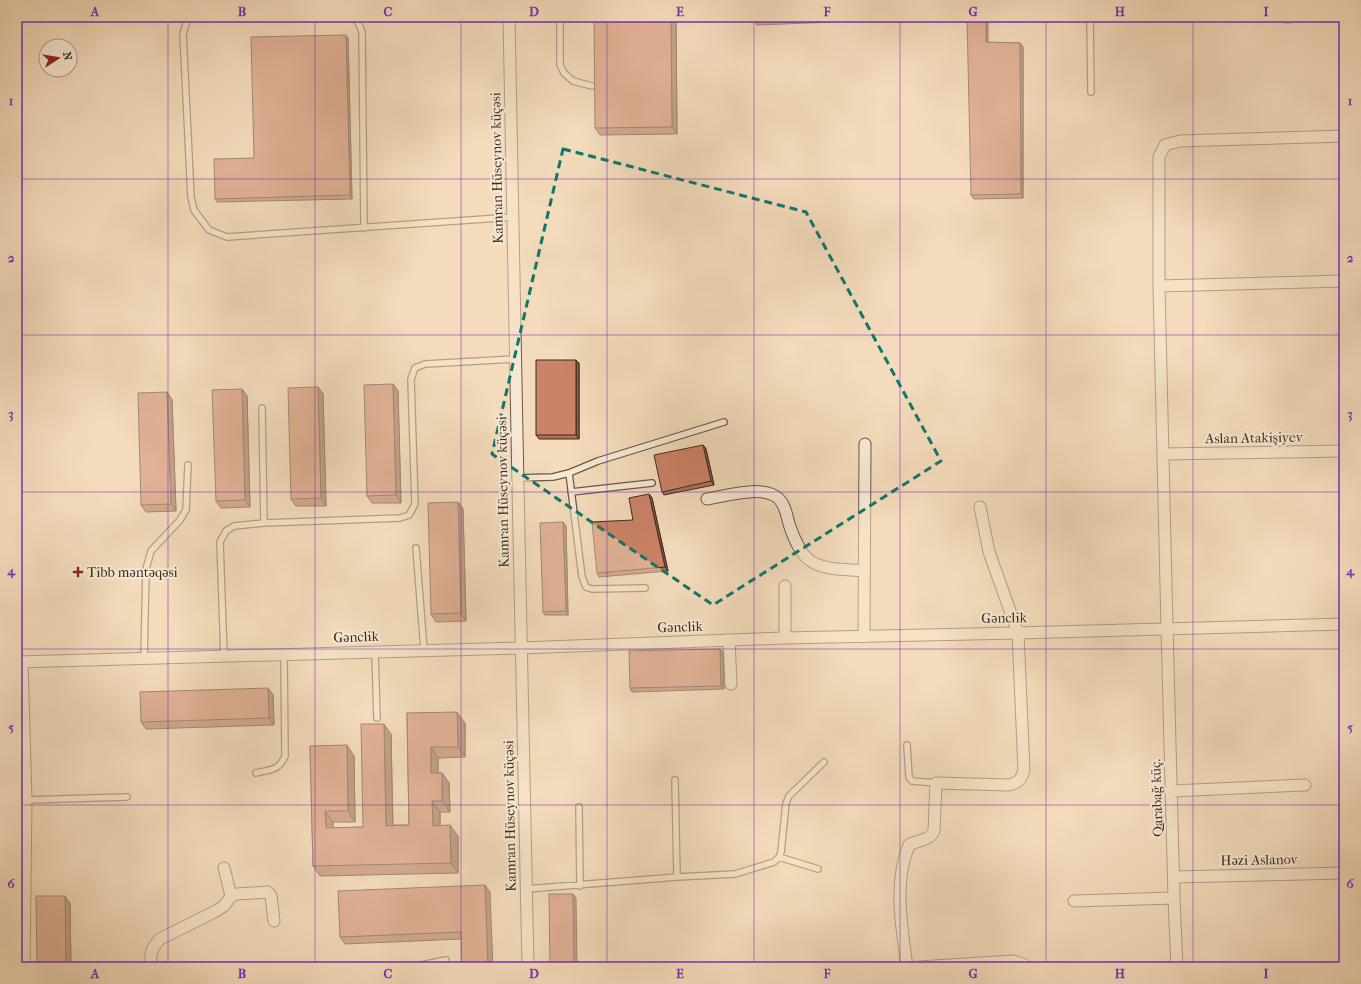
<svg xmlns="http://www.w3.org/2000/svg" width="1361" height="984" viewBox="0 0 1361 984" font-family="'IM FELL French Canon',serif">
<rect width="100%" height="100%" fill="#f3dbbb"/>
<filter id="stains"><feTurbulence type="fractalNoise" baseFrequency=".005" numOctaves="4"/><feColorMatrix values="0 0 0 0 .2 0 0 0 0 .09 0 0 0 0 .02 0 0 0 .5 -.17"/></filter>
<radialGradient id="worn" r=".72"><stop offset=".6" stop-color="#630" stop-opacity="0"/><stop offset="1" stop-color="#630" stop-opacity=".3"/></radialGradient>
<g fill="none" stroke-linecap="round" stroke-linejoin="round">
<defs>
<path id="lane" d="M188 17 183 34 191 197 194 210 209 230 227 237 513 217
M353 17 358 22 362 32 364 228
M560 17V65L564 73 573 81 592 86
M1090 17 1091 92
M262 408 264 523
M569 473 598 461 724 422
M517 478 553 477 569 473 582 577 586 587 592 589 645 588
M571 492 652 483
M416 548 424 650
M375 652 377 718
M224 657 220 542 226 531 234 526 264 523 400 518 409 515 415 504 411 379 415 368 425 364 516 359
M144 659 146 569 151 551 180 520 186 510 188 465
M907 745 909 777 912 781 936 783
M256 773C271 769 279 771 285 756L284 655
M675 780 677 877
M26 800 127 797
M579 807 580 886
M779 857 818 869
M526 889 677 877 735 874 774 862 779 857 781 852 786 803 789 796 824 762
M411 967 446 960"/>
<path id="street" d="M509 17C515 334 521 650 528 967
M1288 17V18
M1159 286 1344 281
M1164 454 1344 451
M707 499C726 496 764 484 779 499 786 506 787 518 790 527 794 538 799 551 808 559 822 571 847 569 864 571
M864 637 865 444
M785 638V586
M729 640 731 684
M17 662 521 648 785 638 1018 633 1344 624
M22 662 26 800 24 967
M1172 791 1305 785
M224 868 231 896
M1174 877 1344 873
M1074 901 1174 898
M151 967C150 953 151 949 160 939L216 911 225 905 231 896 237 894 268 892 271 896 274 921
M907 967C902 928 893 883 909 845 919 839 928 842 934 831L936 783 1009 785C1018 783 1022 779 1024 770L1018 633 989 552 980 507
M918 967 1014 961 1025 965 1026 967
M1177 967 1174 898 1167 628 1159 286V157L1165 145 1180 141 1344 136"/>
</defs>
<!-- lane casing -->
<use href="#lane" stroke="#695748" stroke-width="8"/>
<!-- street casing -->
<use href="#street" stroke="#695748" stroke-width="13"/>
<!-- lane -->
<use href="#lane" stroke="#f7e8d3" stroke-width="5.5"/>
<!-- street -->
<use href="#street" stroke="#f7e8d3" stroke-width="11"/>
</g>
<!-- wall -->
<path fill="#af7059" stroke="#3b2b22" d="M676 17 677 134 600 135 595 128Z
M835 17V22L757 25 755 22Z
M348 38 352 199 217 202 215 199 254 158Z
M988 43H1020L1023 47V198L974 199 971 195Z
M576 360 579 363V439H539L536 435Z
M393 384 398 391 401 503H372L367 496Z
M318 387 323 394 326 506H296L291 499Z
M242 389 247 396 250 507 221 508 216 501Z
M167 392 172 400 176 511 146 512 141 505Z
M703 445 706 449 714 485 664 495 662 492Z
M649 494 652 498 668 571 599 577 597 573 633 520Z
M458 502 463 509 466 621 436 622 431 614Z
M566 526 568 615H545L543 612Z
M720 649 723 652 724 689 632 692 630 688Z
M268 688 273 695 274 725 146 729 141 722Z
M407 713 465 723V757L438 758V773H442L449 783 450 812H440V826L458 836V873L320 876 313 866 310 746 354 756 355 822H333V828L363 827 391 734 393 825H409Z
M490 892 461 939 345 944 340 937Z
M70 903 71 967H37Z"/>
<!-- shaded-wall -->
<path fill="#8f5b48" stroke="#3b2b22" d="M671 17H676L677 134 672 127Z
M832 17H835V22L832 18Z
M986 17H988V46L986 42Z
M346 35 348 38 352 199 350 195Z
M1020 43 1023 47V198L1021 194Z
M576 360 579 363V439L576 435Z
M393 384 398 391 401 503 396 495Z
M318 387 323 394 326 506 321 498Z
M242 389 247 396 250 507 245 500Z
M167 392 172 400 176 511 171 504Z
M703 445 706 449 714 485 711 481Z
M649 494 652 498 668 571 665 567Z
M458 502 463 509 466 621 461 613Z
M563 522 566 526 568 615 566 611Z
M720 649 723 652 724 689 721 686Z
M268 688 273 695 274 725 269 718Z
M457 712 465 723V757L458 747Z
M384 724 391 734 393 836 386 826Z
M347 745 354 756 355 822 348 811Z
M431 747 438 758V784L431 773Z
M442 773 449 783 450 812 442 801Z
M432 801 440 812V836L433 826Z
M325 811 333 822V839L326 828Z
M450 825 458 836V873L451 863Z
M485 885 490 892 493 967H488Z
M573 894 576 898 577 967H574Z
M65 896 70 903 71 967H67L66 966Z"/>
<!-- building -->
<path fill="#cc8267" stroke="#3b2b22" d="M594 17H671L672 127 595 128Z
M755 17H832V18L755 22Z
M967 17H986V42L1020 43 1021 194 971 195Z
M346 35 350 195 215 199 214 159 254 158 251 37Z
M536 360H576V435H536Z
M393 384 396 495 367 496 364 385Z
M318 387 321 498 291 499 288 388Z
M242 389 245 500 216 501 212 390Z
M167 392 171 504 141 505 138 393Z
M703 445 711 481 662 492 654 455Z
M649 494 665 567 597 573 592 522 633 520 629 498Z
M458 502 461 613 431 614 428 503Z
M563 522 566 611 543 612 540 523Z
M720 649 721 686 630 688 629 651Z
M268 688 269 718 141 722 140 692Z
M457 712 458 747H431V773H442V801H432L433 826 450 825 451 863 313 866 310 746 347 745 348 811H325L326 828 363 827 361 724H384L386 826 409 825 407 713Z
M485 885 488 967H462L461 932 340 937 338 891Z
M549 894H573L574 967H550Z
M36 896H65L66 966 37 967Z"/>
<!-- marked area -->
<path d="M0 0H1361V984H0ZM563 149 806 212 941 461 713 605 492 454Z" fill="#f3dbbb" fill-opacity=".55" fill-rule="evenodd"/>
<path fill="none" stroke="#0f766e" stroke-width="3" stroke-dasharray="8 5" stroke-linejoin="round" d="M563 149 806 212 941 461 713 605 492 454Z"/>
<!-- grid -->
<path fill="none" stroke="#7b2cbf" stroke-width="1" stroke-opacity="0.55" d="M168 17V967M315 17V967M461 17V967M607 17V967M754 17V967M900 17V967M1046 17V967M1193 17V967M17 179H1344M17 335H1344M17 492H1344M17 649H1344M17 805H1344"/>
<!-- markers -->
<path fill="#8f2418" stroke="#f7e8d3" stroke-width="1.5" d="M76 566h4v4h4v4h-4v4h-4v-4h-4v-4h4z"/>
<g text-anchor="middle" dominant-baseline="central" stroke-width="4" stroke-linejoin="round" paint-order="stroke">
<!-- street labels -->
<g font-size="14" fill="#3b2b22" stroke="#f7e8d3">
<text transform="translate(497 168) rotate(-91)">Kamran Hüseynov küçəsi</text>
<text transform="translate(1254 438) rotate(-1)">Aslan Atakişiyev</text>
<text transform="translate(503 492) rotate(-91)">Kamran Hüseynov küçəsi</text>
<text transform="translate(1004 618) rotate(-1)">Gənclik</text>
<text transform="translate(680 627) rotate(-2)">Gənclik</text>
<text transform="translate(356 637) rotate(-2)">Gənclik</text>
<text transform="translate(1157 798) rotate(-92)">Qarabağ küç.</text>
<text transform="translate(510 816) rotate(-91)">Kamran Hüseynov küçəsi</text>
<text transform="translate(1259 860) rotate(-1)">Həzi Aslanov</text>
</g>
<!-- poi labels -->
<g font-size="14" fill="#3b2b22" stroke="#f7e8d3" text-anchor="start">
<text x="87" y="572">Tibb məntəqəsi</text>
</g>
</g>
<!-- margin -->
<rect width="1361" height="984" fill="none" stroke="#f3dbbb" stroke-width="44"/>
<!-- north arrow -->
<g transform="translate(58 58) rotate(78)"><circle r="19" fill="#f7e8d3" stroke="#ac9c8c"/>
<path d="M0-3L7 15L0 10L-7 15Z" fill="#8f2418"/>
<text y="-6" font-size="11" font-weight="bold" text-anchor="middle" fill="#3b2b22">N</text>
</g>
<rect x="22" y="22" width="1317" height="940" fill="none" stroke="#7b2cbf" stroke-width="1.5"/>
<g font-size="13" text-anchor="middle" font-weight="bold" fill="#7b2cbf">
<text x="95" y="16">A</text>
<text x="242" y="16">B</text>
<text x="388" y="16">C</text>
<text x="534" y="16">D</text>
<text x="680" y="16">E</text>
<text x="827" y="16">F</text>
<text x="973" y="16">G</text>
<text x="1120" y="16">H</text>
<text x="1266" y="16">I</text>
<text x="11" y="105">1</text>
<text x="1350" y="105">1</text>
<text x="11" y="262">2</text>
<text x="1350" y="262">2</text>
<text x="11" y="418">3</text>
<text x="1350" y="418">3</text>
<text x="11" y="575">4</text>
<text x="1350" y="575">4</text>
<text x="11" y="732">5</text>
<text x="1350" y="732">5</text>
<text x="11" y="888">6</text>
<text x="1350" y="888">6</text>
<text x="95" y="978">A</text>
<text x="242" y="978">B</text>
<text x="388" y="978">C</text>
<text x="534" y="978">D</text>
<text x="680" y="978">E</text>
<text x="827" y="978">F</text>
<text x="973" y="978">G</text>
<text x="1120" y="978">H</text>
<text x="1266" y="978">I</text>
</g>
<rect width="100%" height="100%" filter="url(#stains)"/>
<rect width="100%" height="100%" fill="url(#worn)"/>
</svg>
